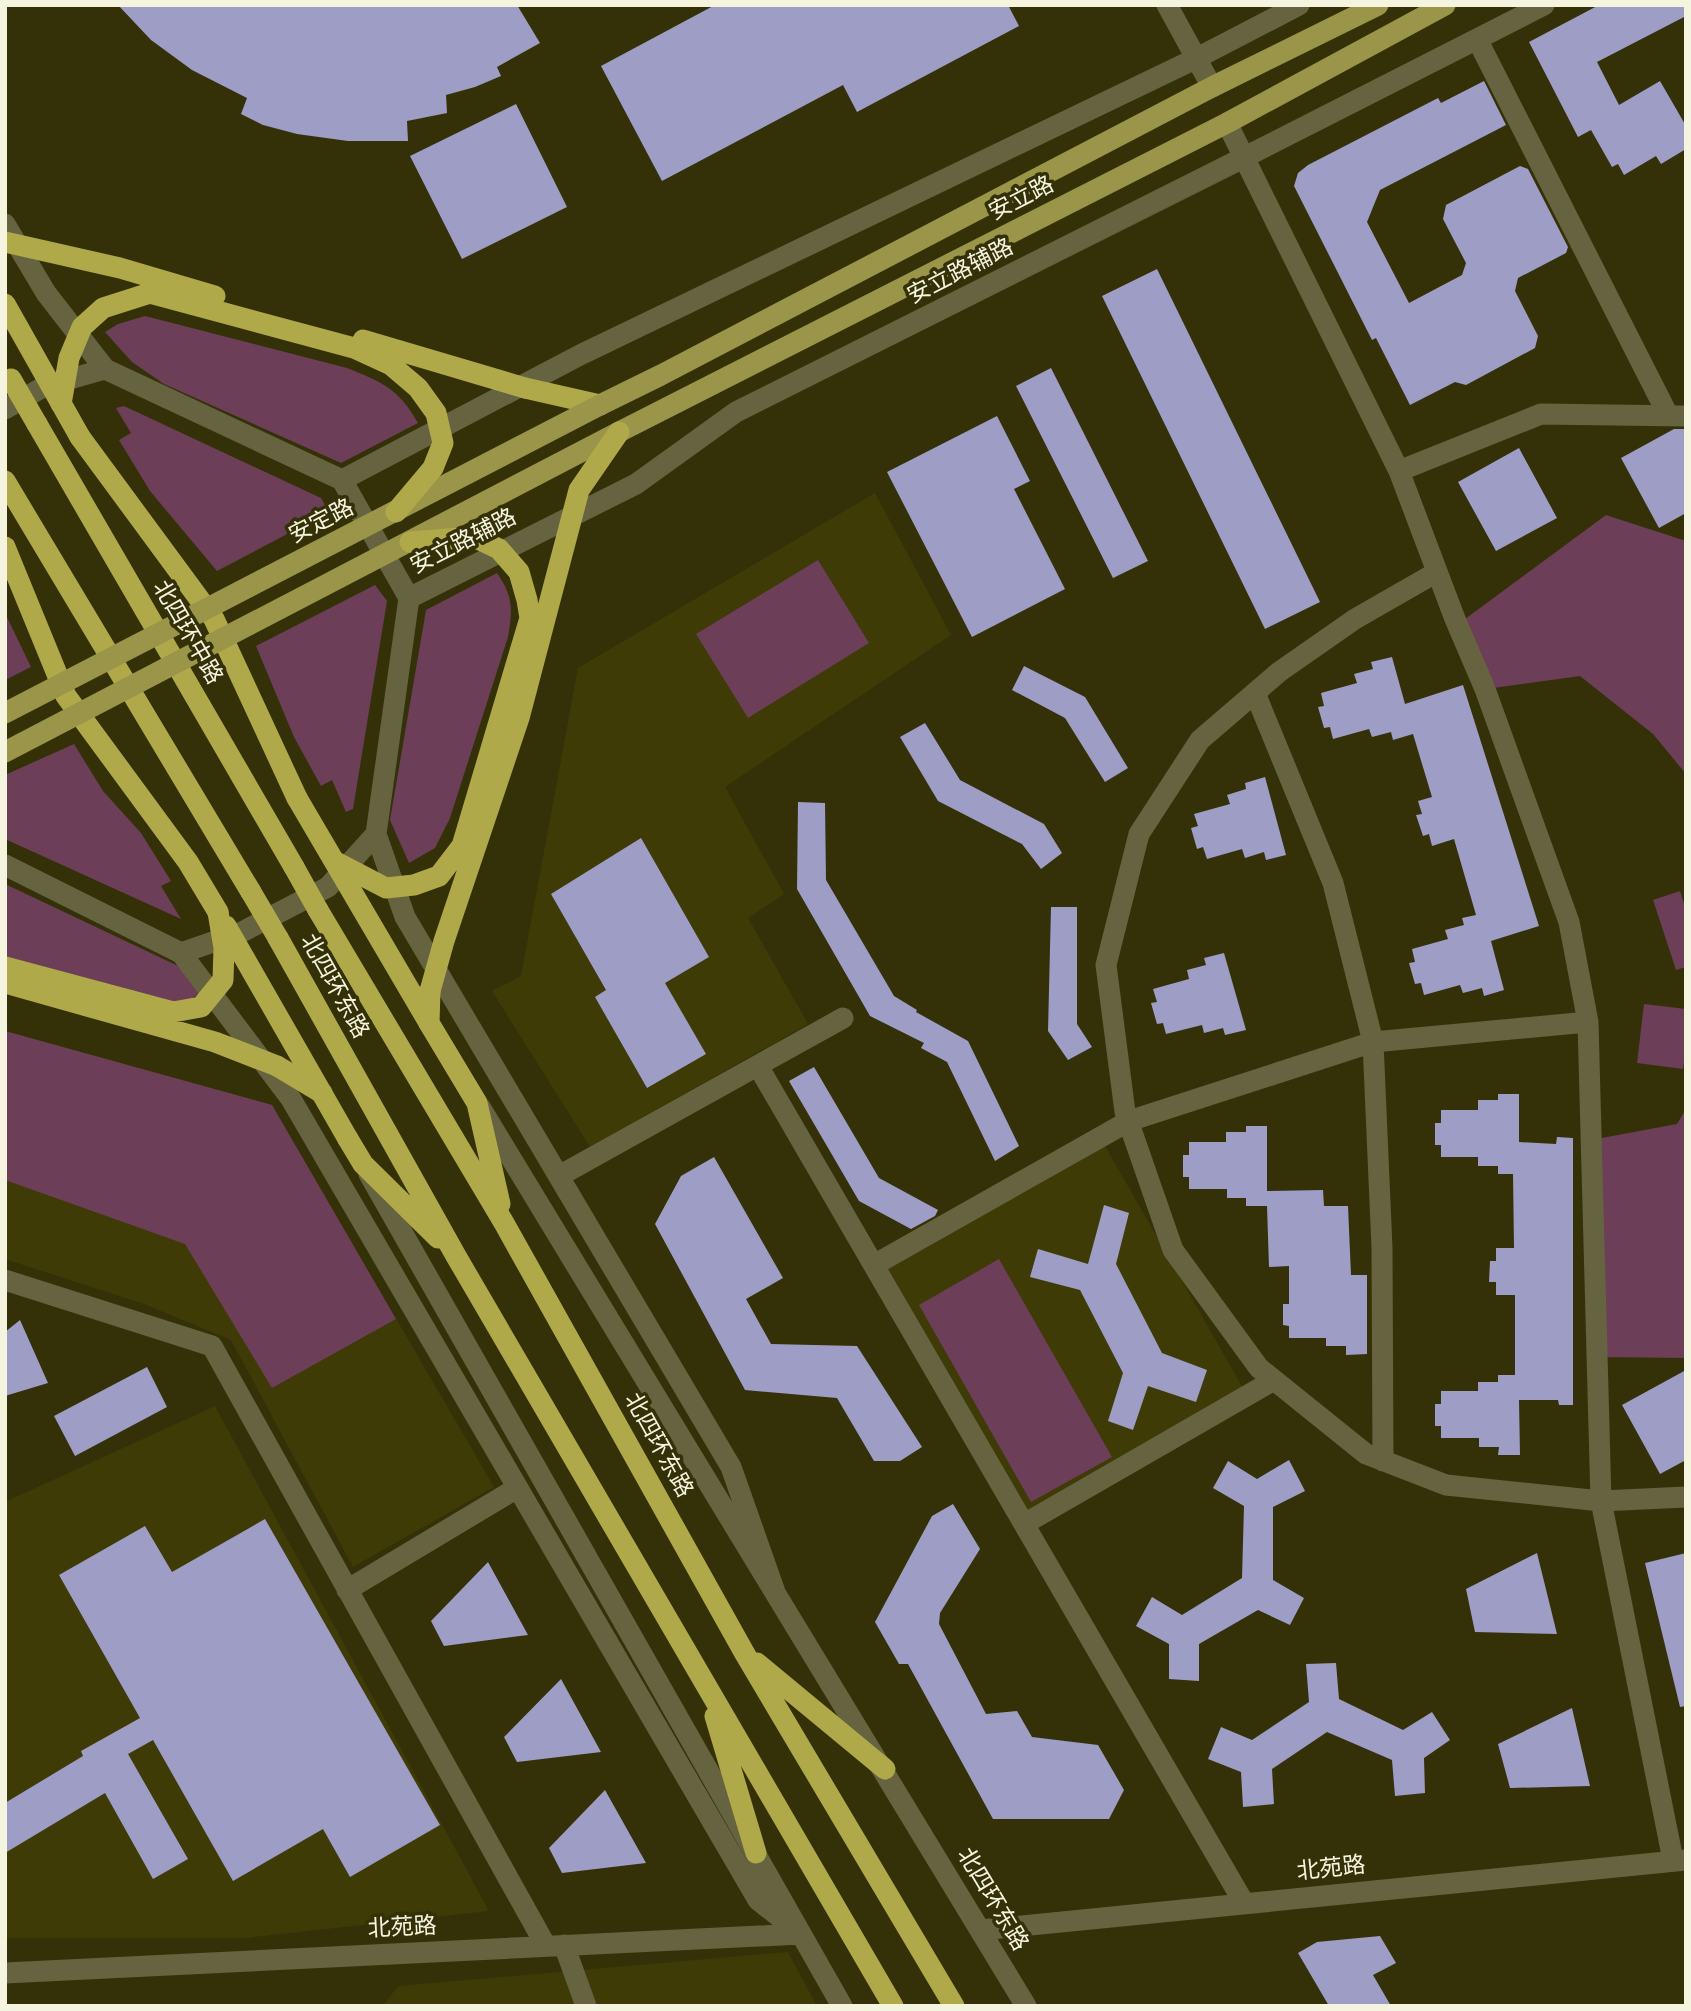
<svg xmlns="http://www.w3.org/2000/svg" width="1691" height="2011" viewBox="0 0 1691 2011" font-family="Karla,'Noto Sans SC',sans-serif">
<rect width="100%" height="100%" fill="#343108"/>
<!-- built -->
<path fill="#3e3b07" d="M875 493 951 635 725 787 784 894 748 918 808 1024 590 1147 492 991 521 976 578 668Z
M5 1031 272 1105 494 1487 353 1567 231 1340 144 1304 5 1259Z
M1100 1137 1247 1395 1024 1524 874 1265Z
M215 1406 489 1911 246 1938H5V1502Z
M788 1952 817 2006H383L398 1986Z"/>
<!-- green -->
<path fill="#6c3e58" d="M145 316 347 368C382 382 399 389 418 423L341 463 164 384 132 362 105 332 118 324Z
M124 406 321 498 329 512 217 571 150 491 119 440 131 433 116 408Z
M1606 515 1686 541V774L1653 734 1580 676 1485 689 1457 625Z
M818 560 869 643 748 718 696 634Z
M497 573C513 596 513 609 508 637L450 818 435 848 409 863 390 820 426 610Z
M375 585 387 601 353 809 346 812 332 780 321 786 294 737 256 646Z
M5 613 31 667 5 680Z
M74 744 103 791 141 833 171 881 161 886 181 919 5 839V775Z
M5 884 191 972 203 990 183 1006 5 963Z
M1680 891 1686 910V967L1676 970 1653 900Z
M1644 1004 1686 1009V1049L1683 1069 1637 1063Z
M5 1031 272 1105 396 1319 272 1388 185 1244 5 1180Z
M1686 1109V1358L1597 1357 1591 1140 1677 1124Z
M999 1259 1112 1457 1031 1502 919 1305Z"/>
<!-- building -->
<path fill="#9e9dc6" d="M118 5H517L540 43 497 67 501 76 475 87 446 95 447 113 407 121 408 141H348L297 134 263 125 241 114 247 98 192 70 151 40Z
M715 5H1008L1019 26 857 112 843 85 662 181 601 66Z
M1599 5H1686V16L1597 62 1619 105 1660 81 1686 126V149L1661 164 1656 156 1624 175 1618 164 1612 167 1591 130 1578 137 1529 42Z
M1484 81 1506 125 1380 190 1367 222 1409 303 1462 275 1466 263 1443 219 1446 205 1520 166 1528 169 1568 247 1566 253 1518 278 1515 291 1538 336 1535 348 1466 385 1455 382 1410 405 1376 338 1372 340 1294 186 1298 173 1308 165 1438 98 1441 103Z
M516 104 567 207 462 259 410 156Z
M1157 269 1320 602 1265 629 1102 296Z
M1051 368 1148 561 1113 578 1016 386Z
M997 416 1030 481 1014 489 1065 589 972 637 887 472Z
M1674 429H1686V513L1659 528 1621 458Z
M1519 448 1557 518 1496 551 1458 482Z
M1392 657 1405 704 1463 685 1539 926 1491 941 1504 990 1484 996 1482 988 1463 993 1460 985 1424 995 1421 983 1415 984 1409 963 1415 962 1412 949 1448 939 1445 930 1464 925 1462 918 1476 915 1454 839 1432 846 1429 834 1423 836 1416 815 1422 814 1418 801 1432 797 1413 734 1393 740 1391 732 1372 737 1369 729 1333 739 1330 727 1324 728 1318 707 1324 706 1321 693 1357 683 1354 674 1373 669 1371 662Z
M1024 666 1085 697 1128 768 1105 782 1065 718 1012 690Z
M925 723 960 780 1044 824 1062 853 1041 869 1022 844 938 801 900 737Z
M1265 777 1286 855 1266 860 1264 852 1245 858 1242 849 1207 859 1203 847 1197 849 1191 828 1198 826 1194 814 1230 804 1227 795 1246 789 1245 783Z
M798 802 825 803 826 880 894 996 917 1010 916 1012 968 1041 1019 1146 995 1161 947 1062 921 1048 924 1043 870 1016 797 889Z
M641 838 709 957 665 983 706 1054 647 1088 595 997 606 990 551 894Z
M1051 907H1077V1024L1092 1047 1068 1060 1048 1031Z
M1224 953 1246 1030 1225 1035 1223 1028 1204 1033 1202 1025 1166 1034 1163 1023 1157 1024 1151 1003 1157 1002 1153 989 1189 979 1187 970 1206 965 1204 958Z
M814 1067 879 1178 938 1210 935 1216 911 1229 859 1201 789 1081Z
M1498 1094H1519V1142L1556 1144 1557 1137 1573 1138V1405H1559L1558 1400H1519L1520 1455H1498L1499 1447H1479V1438H1441V1426H1435V1404H1441V1391H1478V1382H1498V1375H1515V1295H1496V1282H1489L1490 1261H1496V1248H1514L1513 1174H1498V1166H1478V1157H1441V1145H1435V1123H1441V1110H1478V1100H1498Z
M1246 1126H1267V1191L1323 1190 1324 1206H1348L1351 1275H1367V1354L1346 1355V1346H1326V1338H1289V1326L1283 1325V1304H1289V1266L1269 1267 1267 1206H1246V1198H1227V1189H1189V1177H1183V1155H1189V1142H1226V1132H1246Z
M714 1157 783 1278 746 1299 771 1344 857 1346 922 1447 900 1461H874L837 1398 745 1390 655 1224 681 1176Z
M1104 1205 1129 1213 1116 1264 1162 1353 1207 1370 1196 1402 1148 1386 1133 1430 1108 1421 1123 1373 1080 1290 1030 1277 1038 1249 1088 1264Z
M20 1320 48 1383 5 1396V1332Z
M147 1367 167 1407 75 1456 54 1416Z
M1686 1370V1460L1660 1474 1622 1405Z
M1289 1460 1305 1491 1273 1507V1580L1304 1598 1290 1625 1258 1610 1199 1644V1681L1169 1679V1644L1136 1626 1152 1597 1182 1615 1242 1578 1244 1506 1213 1488 1228 1461 1257 1479Z
M953 1504 980 1549 940 1613 939 1624 986 1714 1017 1711 1032 1737 1098 1745 1124 1790 1109 1819H993L908 1664H899L875 1622 932 1516Z
M265 1519 440 1825 350 1877 323 1829 233 1881 153 1740 128 1754 188 1859 153 1879 105 1793 5 1853V1803L83 1756 81 1751 140 1718 59 1575 145 1526 172 1572Z
M1537 1553 1557 1634 1475 1632 1466 1589Z
M1686 1553V1706L1680 1707 1645 1563Z
M488 1562 528 1635 444 1646 431 1621Z
M1336 1663 1339 1699 1403 1730 1432 1712 1450 1740 1424 1758 1425 1793 1395 1796 1392 1760 1327 1732 1272 1769 1274 1804 1243 1807 1241 1772 1208 1759 1221 1727 1252 1740 1309 1702 1306 1664Z
M561 1679 601 1752 517 1762 504 1737Z
M1572 1708 1590 1786 1510 1788 1498 1744Z
M605 1790 646 1863 562 1873 549 1848Z
M1380 1936 1396 1963 1373 1975 1391 2006H1329L1298 1953 1317 1942Z"/>
<g fill="none" stroke-linecap="round" stroke-linejoin="round">
<!-- minor -->
<path stroke="#656340" stroke-width="21" d="M1167 5 1212 87
M1477 39 1668 415
M1227 123 1399 471 1455 619 1485 689 1569 922 1588 1022 1601 1501 1673 1860
M5 224 46 293 105 369 342 480 409 598 376 834 405 917 731 1467 775 1592
M5 409 45 386 105 369
M1399 471 1541 414 1686 416
M342 480 580 355 1197 58 1299 5
M1437 572 1355 619 1279 672 1200 740 1139 834 1106 965 1125 1112 1173 1250 1259 1368 1366 1454 1446 1485 1601 1501 1686 1497
M409 598 636 484 736 412 1243 158 1544 5
M1255 693 1333 883 1373 1042 1382 1248 1383 1461
M5 865 181 953 291 1099 758 1900 801 1934
M181 953 242 932 328 887 376 834
M758 1066 1244 1903
M480 1107 1026 2006
M369 1174 842 2006
M559 1176 843 1018
M874 1265 1129 1121 1373 1042 1588 1022
M5 1280 212 1346 546 1946
M1024 1524 1274 1380
M347 1590 517 1488
M981 1930 1686 1860
M564 1945 586 2006
M5 1973 801 1934"/>
<!-- major -->
<path stroke="#9a9549" stroke-width="21" d="M600 405 661 375 1212 87 1378 5
M619 432 1227 123 1445 5"/>
<!-- highway -->
<path stroke="#afa94a" stroke-width="21" d="M525 388 600 405
M37 424 294 867
M80 437 214 619 297 798
M5 481 251 892
M5 547 66 696 188 862 218 912
M318 910 504 1223 745 1654 954 2006
M278 938 456 1256 893 2006
M430 991 429 1023 477 1103 500 1204
M277 1066 322 1093
M348 1139 363 1164 438 1238
M757 1663 885 1769
M715 1716 756 1853"/>
<!-- major-bridge -->
<path stroke="#9a9549" stroke-width="21" d="M5 713 600 405
M5 752 619 432"/>
<!-- highway-bridge -->
<path stroke="#afa94a" stroke-width="21" d="M5 242 120 268 215 296
M5 304 80 437
M363 340 525 388
M11 379 37 424
M61 404 69 358 82 327 103 308 150 293 354 348 391 365 418 388 436 413 443 443 433 468 396 512
M297 798 429 1023
M336 862 386 888 414 885 439 876 462 846 530 618 527 600 519 572 499 549 474 537 410 542
M294 867 318 910
M251 892 278 938
M226 926 348 1139
M5 967 173 1012 201 1007 223 980 224 948 218 912
M5 983 215 1042 277 1066
M430 991 444 941 519 718 579 490 619 432"/>
</g>
<g text-anchor="middle" dominant-baseline="central" stroke-width="7" stroke-linejoin="round" paint-order="stroke">
<!-- street labels -->
<g font-size="23" fill="#f5f4de" stroke="#343108">
<text transform="translate(1021 198) rotate(-27)">安立路</text>
<text transform="translate(960 271) rotate(-27)">安立路辅路</text>
<text transform="translate(321 521) rotate(-27)">安定路</text>
<text transform="translate(463 541) rotate(-27)">安立路辅路</text>
<text transform="translate(188 632) rotate(60)">北四环中路</text>
<text transform="translate(335 986) rotate(61)">北四环东路</text>
<text transform="translate(659 1445) rotate(61)">北四环东路</text>
<text transform="translate(1331 1868) rotate(-6)">北苑路</text>
<text transform="translate(993 1899) rotate(59)">北四环东路</text>
<text transform="translate(402 1927) rotate(-3)">北苑路</text>
</g>
</g>
<!-- border -->
<rect width="1691" height="2011" fill="none" stroke="#f5f4de" stroke-width="14"/>
</svg>
